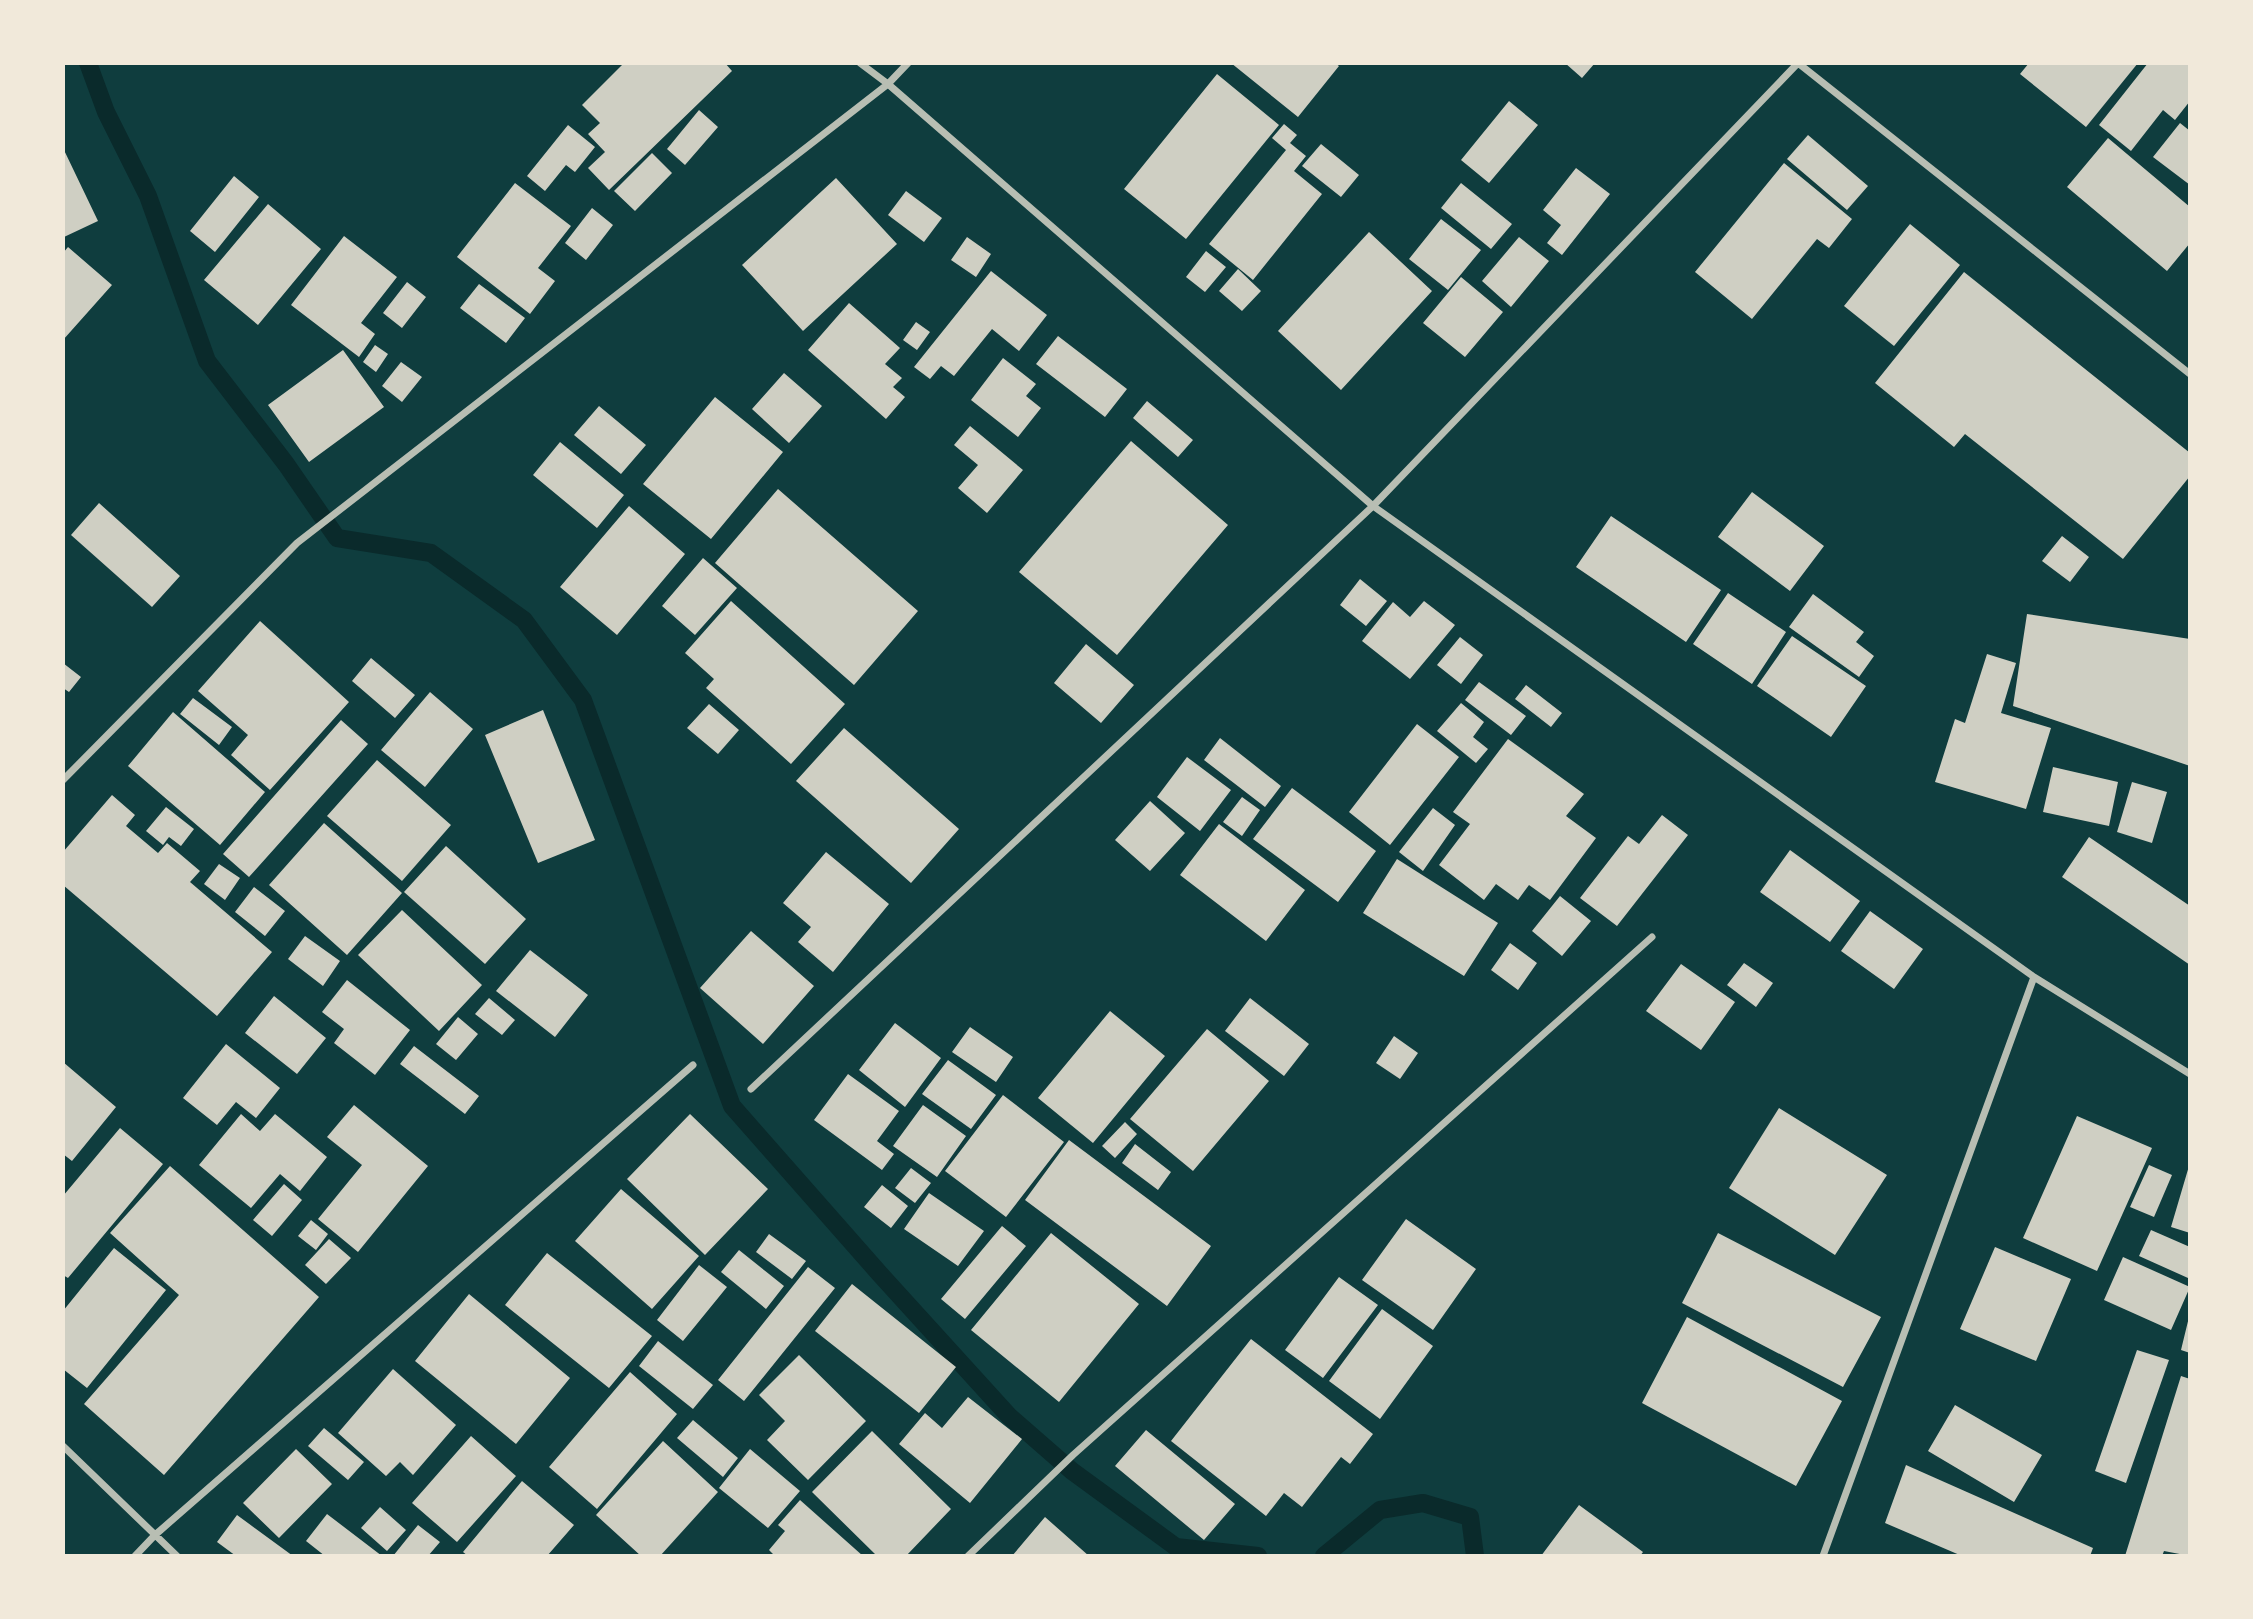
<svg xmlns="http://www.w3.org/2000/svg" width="2253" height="1619" viewBox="0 0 2253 1619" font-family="Georgia,serif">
<rect width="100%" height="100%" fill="#0f3d3e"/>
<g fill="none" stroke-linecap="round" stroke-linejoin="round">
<!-- stream -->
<path stroke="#0a2a2b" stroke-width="18" d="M88 63 106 112 148 196 207 361 286 464 337 538 431 553 524 620 583 700 732 1106 879 1273 1009 1416 1072 1471 1176 1547 1258 1556
M1324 1556 1380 1510 1423 1503 1470 1517 1475 1556"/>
</g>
<!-- building -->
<path fill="#cfcfc3" d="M624 63H725L732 71 609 190 588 168 605 152 588 134 600 123 582 105Z
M1231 63H1335L1339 66 1298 117Z
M1565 63H1595L1582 78Z
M2029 63H2138L2086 127 2020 74Z
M2148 63H2190V101L2175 120 2163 110 2131 151 2099 125Z
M1217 74 1279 125 1186 239 1124 189Z
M1509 101 1538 125 1489 183 1461 160Z
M699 110 718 127 685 165 667 149Z
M2180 123 2190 131V185L2153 157Z
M1284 124 1297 135 1290 143 1306 156 1294 171 1322 194 1253 280 1209 244 1286 150 1272 138Z
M568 125 595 147 575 172 566 165 545 191 527 176Z
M1808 135 1868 186 1847 210 1787 159Z
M2108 138 2190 207V243L2167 271 2067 187Z
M1321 144 1359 175 1341 197 1302 166Z
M63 148 98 221 64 237 63 236Z
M652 153 672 173 635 211 614 191Z
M1784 163 1852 219 1829 248 1817 239 1752 319 1695 272Z
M1576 168 1610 194 1562 255 1547 243 1561 225 1543 210Z
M234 176 259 197 215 252 190 231Z
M836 178 897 244 803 331 742 265Z
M515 183 571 226 538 268 555 281 530 314 457 257Z
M1461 183 1512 224 1491 249 1441 208Z
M906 191 942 218 924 242 888 215Z
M268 204 321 249 258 325 204 280Z
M592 208 613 225 586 260 565 243Z
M1441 219 1481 250 1448 290 1409 259Z
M1910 224 1960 265 1894 346 1844 306Z
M1369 232 1432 291 1341 390 1278 331Z
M344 236 397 277 361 323 375 334 359 357 291 305Z
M967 237 991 254 976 277 951 260Z
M1519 237 1549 261 1511 307 1482 281Z
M68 247 112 285 63 340V253Z
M1206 251 1226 267 1205 292 1186 277Z
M1238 269 1261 291 1242 311 1219 291Z
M991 271 1047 315 1019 351 992 329 954 376 941 366 930 379 914 367Z
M1964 272 2190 453V476L2123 559 1965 434 1954 447 1875 383Z
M1461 277 1503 312 1465 357 1423 323Z
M407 282 426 297 402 328 383 313Z
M479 284 525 318 506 343 460 308Z
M849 303 900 348 885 364 902 378 893 387 905 397 886 419 808 350Z
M916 322 930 332 917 350 903 340Z
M1058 336 1127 389 1105 417 1036 364Z
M375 345 388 354 376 372 363 362Z
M343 350 384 407 309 462 268 405Z
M1003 358 1036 384 1026 396 1041 408 1018 437 971 400Z
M401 362 422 377 402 402 382 386Z
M784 373 822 406 789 443 752 409Z
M715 397 783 452 711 539 643 484Z
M1147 401 1193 440 1178 457 1133 418Z
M599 406 646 445 621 474 574 435Z
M970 426 1023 470 987 513 958 488 978 465 954 445Z
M1131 441 1228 525 1117 655 1019 572Z
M560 442 624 495 597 528 533 475Z
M778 489 918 611 854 685 715 563Z
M1752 492 1824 546 1790 591 1718 537Z
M99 503 180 576 152 607 71 535Z
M629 506 685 554 617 635 560 587Z
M1611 516 1721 590 1686 642 1576 567Z
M2062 536 2089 557 2070 582 2042 561Z
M703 558 737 588 695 635 662 606Z
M1360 579 1387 601 1366 626 1340 605Z
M1728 593 1786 632 1752 684 1693 644Z
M1813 594 1864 632 1856 642 1874 656 1859 677 1789 627Z
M731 601 845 704 791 764 706 688 714 679 685 653Z
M1424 601 1455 625 1410 679 1362 641 1393 602 1410 617Z
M2027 614 2190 639V766L2013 706Z
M260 621 349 702 270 790 231 755 248 735 198 691Z
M1792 636 1866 686 1831 737 1757 686Z
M1460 637 1483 655 1461 684 1437 665Z
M1086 644 1134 685 1101 723 1054 683Z
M1987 654 2016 663 2001 713 2051 728 2026 809 1935 782 1955 719 1965 723Z
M371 658 415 695 395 718 352 681Z
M63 663 81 677 69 692 63 688Z
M1479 682 1526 716 1511 735 1465 700Z
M1526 685 1562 713 1551 727 1515 699Z
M430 692 473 729 425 787 381 750Z
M193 698 232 727 219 745 180 714Z
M1461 703 1484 722 1473 737 1488 749 1476 763 1437 731Z
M709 704 739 730 718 754 687 728Z
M543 710 595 840 538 863 485 735Z
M173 712 265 792 220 845 128 766Z
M341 720 368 744 249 877 223 854Z
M1417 724 1459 757 1390 845 1349 812Z
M844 728 959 829 911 883 796 781Z
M1220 738 1281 786 1265 807 1204 760Z
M1508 739 1584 794 1566 816 1596 838 1550 900 1529 885 1518 900 1496 884 1484 900 1439 865 1470 824 1453 812Z
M1187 757 1231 790 1200 831 1157 797Z
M377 760 451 825 402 881 327 816Z
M2053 767 2118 782 2109 826 2043 812Z
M2132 782 2167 792 2152 843 2117 832Z
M1292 788 1376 851 1338 902 1253 839Z
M112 795 135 815 126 826 158 853 167 843 200 871 190 882 272 952 217 1016 63 885V852Z
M1242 797 1260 810 1242 836 1223 822Z
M1150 801 1185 833 1150 871 1115 840Z
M166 807 194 829 181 846 169 837 163 845 146 831Z
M1433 808 1455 825 1423 871 1399 852Z
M1662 815 1688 835 1617 926 1580 898 1628 836 1639 844Z
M324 823 402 893 347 955 269 885Z
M1219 824 1305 890 1266 941 1180 875Z
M2089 837 2190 906V965L2062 877Z
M446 846 526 919 485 964 404 892Z
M1790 850 1860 901 1830 942 1760 892Z
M826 852 889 904 833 972 798 942 811 927 783 903Z
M1397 859 1498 923 1464 976 1363 913Z
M219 864 240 878 225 900 204 884Z
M254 887 285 911 265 936 235 912Z
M1560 896 1591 921 1562 956 1532 931Z
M402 910 482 985 439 1031 358 955Z
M1870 911 1923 949 1894 989 1841 951Z
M751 931 814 986 763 1044 700 988Z
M305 936 340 961 323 986 288 959Z
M1510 943 1537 963 1518 990 1491 970Z
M530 950 588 995 555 1037 496 991Z
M1744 963 1773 983 1756 1007 1727 985Z
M1681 964 1735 1002 1701 1050 1646 1011Z
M347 980 410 1030 375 1075 334 1043 344 1029 322 1012Z
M274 996 326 1038 297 1074 245 1033Z
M489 998 515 1020 502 1035 475 1014Z
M1250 998 1309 1044 1284 1076 1225 1031Z
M1110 1011 1165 1056 1093 1143 1038 1098Z
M458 1017 478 1034 456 1060 436 1044Z
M895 1023 941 1058 905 1107 859 1070Z
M970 1027 1013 1057 996 1082 952 1052Z
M1207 1029 1269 1081 1193 1171 1130 1119Z
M1394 1036 1418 1053 1400 1079 1376 1063Z
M226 1044 280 1088 256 1118 236 1102 217 1125 183 1098Z
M414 1046 479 1096 465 1114 400 1064Z
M948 1060 996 1095 971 1129 922 1094Z
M63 1062 116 1107 72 1161 63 1154Z
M848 1074 899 1111 877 1141 894 1154 882 1170 814 1120Z
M1003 1095 1064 1142 1006 1217 945 1171Z
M354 1105 428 1166 358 1252 318 1219 362 1165 327 1137Z
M923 1105 966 1136 937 1177 893 1146Z
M1779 1108 1887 1175 1835 1255 1729 1188Z
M241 1114 260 1131 275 1114 327 1157 300 1191 280 1174 251 1208 199 1165Z
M690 1114 768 1189 705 1255 627 1179Z
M2077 1116 2152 1148 2097 1271 2023 1238Z
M1125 1122 1137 1134 1115 1158 1102 1146Z
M120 1128 163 1164 68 1278 63 1275V1196Z
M1069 1140 1211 1246 1167 1306 1025 1200Z
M1135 1144 1171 1172 1158 1190 1122 1163Z
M2149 1165 2172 1175 2154 1217 2130 1207Z
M170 1166 319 1297 164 1475 84 1404 179 1295 110 1233Z
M2189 1166H2190V1233L2171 1227Z
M911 1168 931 1183 915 1203 895 1188Z
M284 1184 302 1200 272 1236 253 1220Z
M882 1185 908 1206 891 1228 864 1207Z
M621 1189 699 1256 652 1309 575 1241Z
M929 1193 984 1231 958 1266 904 1229Z
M1406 1219 1476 1269 1433 1330 1362 1280Z
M311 1220 328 1234 316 1250 298 1236Z
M1002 1226 1026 1246 965 1319 941 1299Z
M2151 1230 2190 1247V1272L2188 1278 2139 1256Z
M1051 1233 1139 1304 1059 1402 971 1330Z
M1718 1233 1881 1317 1843 1387 1682 1303Z
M769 1234 806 1261 792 1279 756 1252Z
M329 1239 351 1258 326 1284 305 1265Z
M1995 1247 2071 1279 2036 1361 1960 1329Z
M114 1248 166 1290 87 1388 63 1369V1311Z
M739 1250 784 1286 766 1309 721 1272Z
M547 1253 652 1336 609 1388 505 1305Z
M2123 1257 2190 1287 2171 1330 2104 1300Z
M699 1265 727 1287 683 1341 657 1320Z
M808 1267 835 1288 744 1401 718 1380Z
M1339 1277 1378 1305 1323 1378 1285 1350Z
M852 1284 956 1367 919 1413 815 1331Z
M469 1294 570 1378 516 1444 415 1361Z
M1382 1309 1433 1346 1380 1419 1329 1381Z
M1687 1317 1842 1401 1796 1486 1642 1403Z
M2189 1317H2190V1353L2181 1350Z
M1251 1339 1373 1434 1350 1464 1341 1457 1302 1507 1284 1493 1266 1516 1171 1441Z
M658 1341 713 1385 693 1409 639 1366Z
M2137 1350 2169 1360 2126 1483 2095 1471Z
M799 1355 866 1421 808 1480 767 1440 785 1421 759 1395Z
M393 1369 456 1425 413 1475 400 1462 386 1476 338 1433Z
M630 1372 677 1414 597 1509 549 1467Z
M2181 1376 2190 1379V1556L2164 1551 2162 1556H2125Z
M968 1397 1022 1439 970 1503 899 1444 925 1413 942 1428Z
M1955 1405 2042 1455 2014 1502 1928 1451Z
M693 1420 738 1458 723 1477 677 1438Z
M324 1428 364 1462 348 1480 308 1446Z
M1146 1430 1235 1504 1204 1540 1115 1466Z
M872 1431 951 1509 906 1556H877L812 1492Z
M471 1436 516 1476 457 1542 412 1503Z
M663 1441 718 1492 660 1556H641L596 1515Z
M296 1449 332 1484 279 1538 243 1503Z
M750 1449 800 1491 768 1528 719 1488Z
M1906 1465 2093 1548 2090 1556H1962L1885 1523Z
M522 1481 574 1525 547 1556H468L463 1552Z
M800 1500 863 1556H775L769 1550 785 1531 778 1525Z
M1579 1505 1643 1552 1640 1556H1541Z
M380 1507 406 1530 387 1551 361 1528Z
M327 1514 382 1556H325L306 1541Z
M237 1515 293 1556H236L217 1542Z
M1045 1517 1089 1556H1012Z
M418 1525 440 1542 428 1556H393Z"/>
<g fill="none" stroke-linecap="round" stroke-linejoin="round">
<!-- minor -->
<path stroke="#b8beb3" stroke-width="7" d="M860 63 888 84 1373 506 2034 977 2190 1074
M1798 63 2190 374
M63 780 297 543 888 84 908 63
M751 1089 1373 506 1798 63
M63 1446 177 1556
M135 1556 155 1535 693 1065
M968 1556 1073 1455 1652 937
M1823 1556 2034 977"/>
</g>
<!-- border -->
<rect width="2253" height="1619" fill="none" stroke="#f1e9da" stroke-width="130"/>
</svg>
